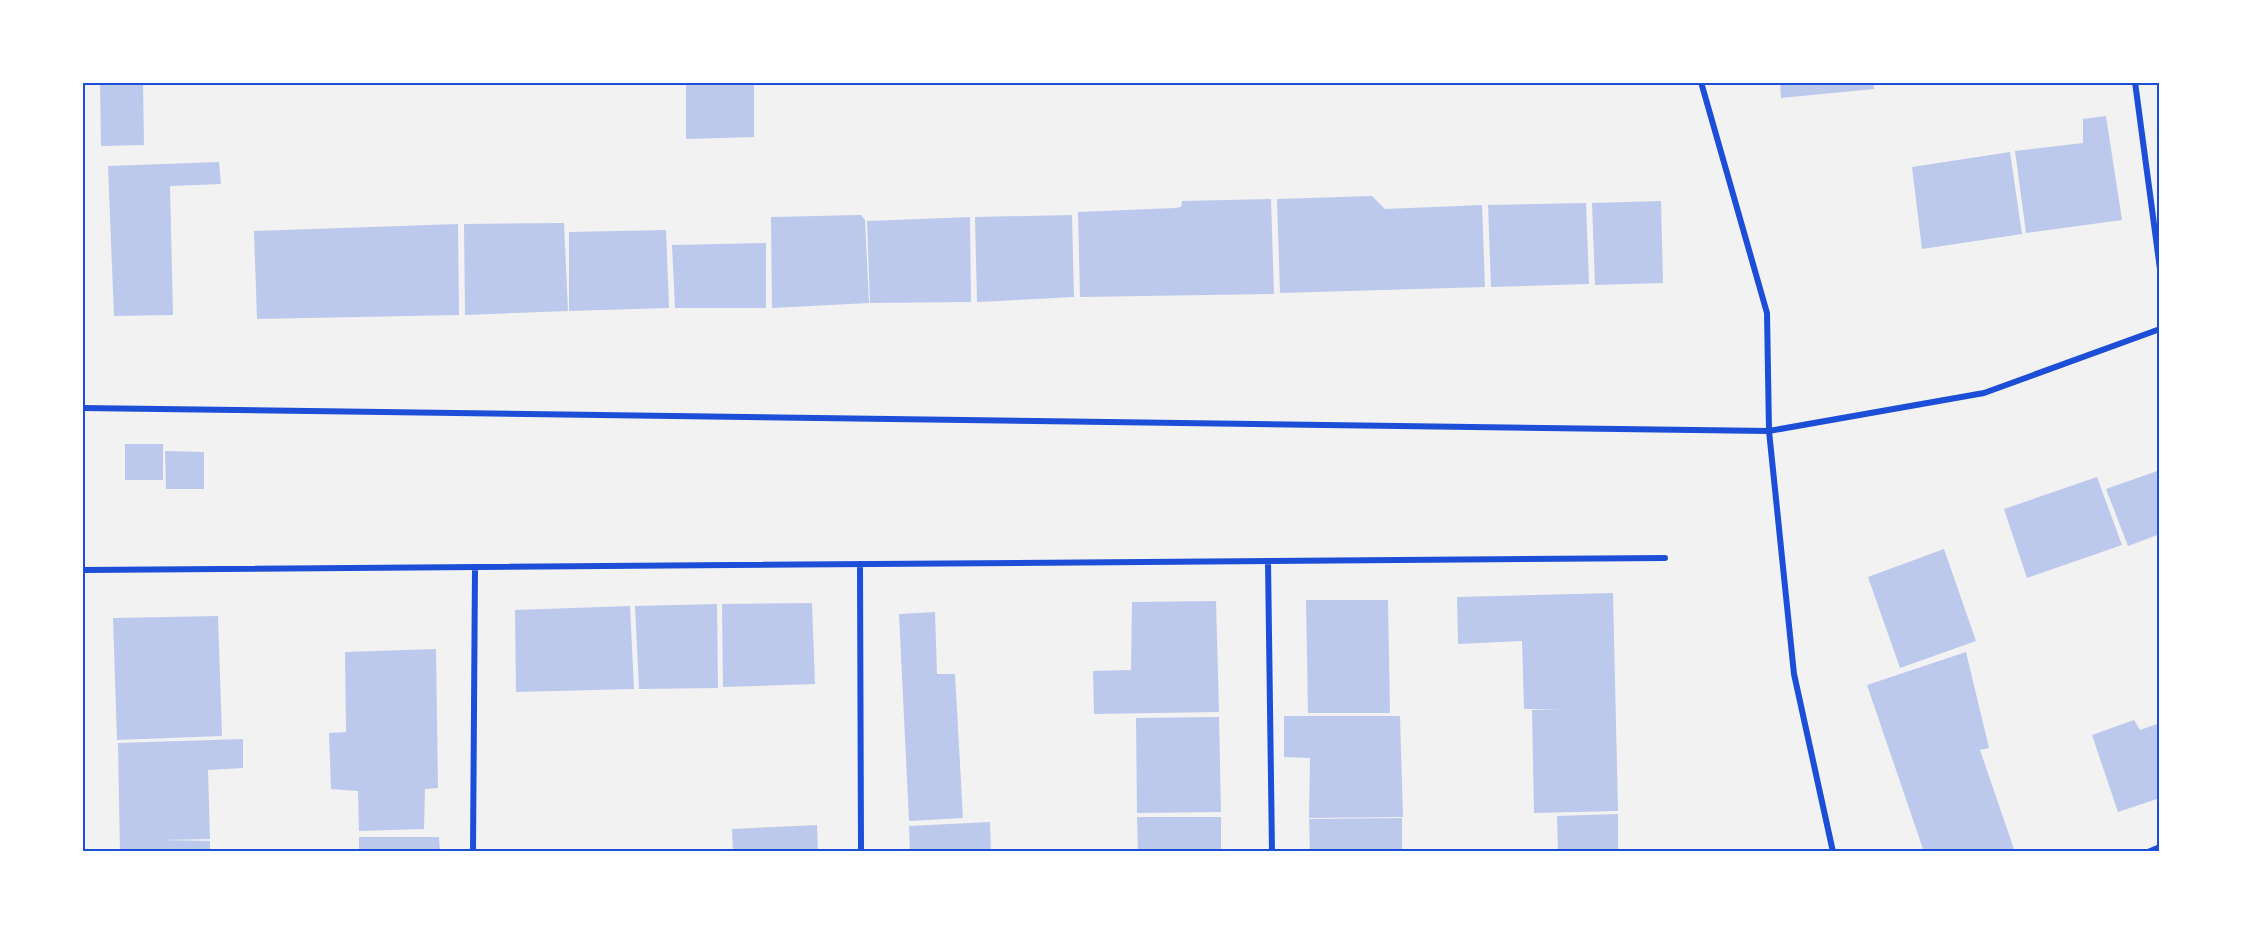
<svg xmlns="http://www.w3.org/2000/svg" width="2242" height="934" viewBox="0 0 2242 934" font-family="Mulish,sans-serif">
<rect width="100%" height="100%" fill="#f2f2f2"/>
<!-- building -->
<path fill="#bdc9ec" d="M100 82H143L144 145 101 146Z
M686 82H754V137L686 139Z
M1780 82H1873L1874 89 1781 98Z
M2106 116 2122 220 2026 233 2015 151 2083 143V119Z
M2010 152 2022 234 1922 249 1912 167Z
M219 162 221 184 170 186 173 315 114 316 108 166Z
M1372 196 1385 209 1482 205 1485 287 1280 293 1277 199Z
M1271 199 1274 294 1080 297 1078 212 1175 208 1181 207 1182 201Z
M1661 201 1663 283 1595 285 1592 203Z
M1586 203 1589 284 1491 287 1488 205Z
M861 215 865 220 869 303 772 308 771 217Z
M1072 215 1074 297 977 302 975 217Z
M970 217 971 302 870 303 867 221Z
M564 223 568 311 465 315 464 224Z
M458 224 459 315 257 319 254 231Z
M666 230 669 308 569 311V232Z
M766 243V308H675L672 245Z
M125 444H163V480H125Z
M165 451 204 452V489H166Z
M2160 470V534L2128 546 2106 489Z
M2097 477 2122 545 2027 578 2004 509Z
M1944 549 1976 641 1900 668 1868 577Z
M1613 593 1618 811 1534 813 1532 710 1561 709H1524L1522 641 1458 644 1457 597Z
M1306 600H1388L1390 713H1308Z
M1216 601 1219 712 1094 714 1093 671 1131 670 1132 602Z
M812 603 815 684 723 687 722 604Z
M717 604 718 688 639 689 635 606Z
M630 606 634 689 516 692 515 610Z
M935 612 937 674H955L963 818 909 821 899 614Z
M218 616 222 736 117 740 113 618Z
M436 649 438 788 425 789 424 829 359 831 358 791 331 789 329 733 346 732 345 652Z
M1966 652 1989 748 1980 750 2015 852H1924L1867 685Z
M1284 716H1400L1403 817 1309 818 1310 758 1284 757Z
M1219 717 1221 812 1137 813 1136 718Z
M2134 720 2140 730 2160 723V798L2118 812 2092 735Z
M243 739V768L208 770 210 839 162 840 210 841V852H120L118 743Z
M1618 814V852H1558L1557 816Z
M1137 817H1221V852H1138Z
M1402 818V852H1310L1309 819Z
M990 822 991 852H910L909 826Z
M817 825 818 852H733L732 829Z
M359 837H439L440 852H359Z"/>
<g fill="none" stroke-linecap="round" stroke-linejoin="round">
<!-- minor -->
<path stroke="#1d4ed8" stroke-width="6" d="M1701 82 1767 313 1769 431 1794 674 1833 852
M2135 82 2160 269
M82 408 1769 431 1984 393 2160 329
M1268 561 1272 852
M860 564 861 852
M82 570 1665 558
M473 852 475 567
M2148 852 2160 847"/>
</g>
<!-- border -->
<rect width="2242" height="934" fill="none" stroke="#ffffff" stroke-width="168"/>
<rect x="84" y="84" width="2074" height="766" fill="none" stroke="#1d4ed8" stroke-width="2"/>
</svg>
